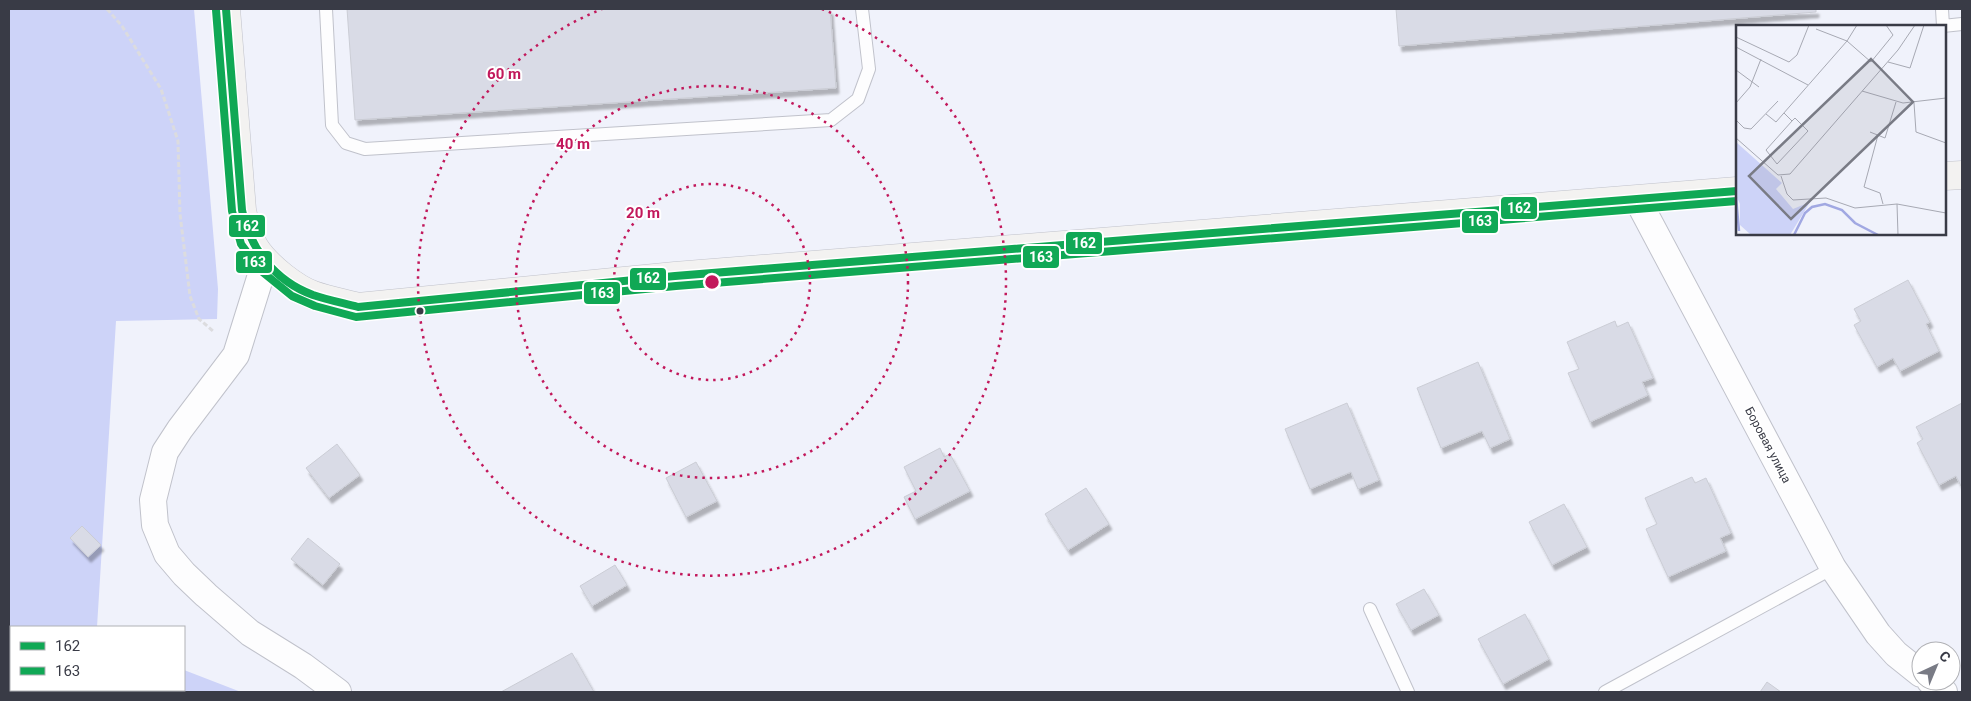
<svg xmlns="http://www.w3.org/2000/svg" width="1971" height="701" viewBox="0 0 1971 701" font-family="Roboto,sans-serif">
<defs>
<filter id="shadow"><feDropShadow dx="3" dy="5.5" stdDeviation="1" flood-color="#0004"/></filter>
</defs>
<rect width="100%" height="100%" fill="#f0f2fb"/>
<!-- green -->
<path fill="#cdd3f8" d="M9 9H194L218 289 217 319 116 321 97 627H11V690H184V670L241 692H9Z"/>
<!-- building -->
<path fill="#d9dbe6" stroke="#cbcdd5" filter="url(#shadow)" d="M347 9H830L836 88 355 120Z
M1396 9H1816V12L1399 46Z
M1908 280 1930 322 1926 324 1939 351 1900 371 1893 358 1877 367 1854 325 1861 321 1854 309Z
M1615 321 1617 327 1628 322 1653 378 1642 382 1648 395 1590 422 1568 373 1579 369 1567 342Z
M1478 362 1510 439 1490 448 1482 431 1441 448 1417 388Z
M1347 403 1379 480 1358 489 1351 472 1310 489 1285 429Z
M1962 403V488L1956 476 1939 485 1917 443 1923 439 1916 427Z
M337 444 360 475 329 498 306 468Z
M940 448 944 457 950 454 970 491 915 519 904 497 916 491 904 467Z
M696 462 717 501 686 517 666 478Z
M1692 477 1695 483 1706 478 1731 533 1720 538 1726 551 1668 577 1646 529 1657 524 1645 498Z
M1086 488 1109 524 1068 550 1045 514Z
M1564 504 1587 547 1552 565 1529 522Z
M82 526 101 545 88 557 70 538Z
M308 538 340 564 323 585 291 559Z
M615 565 627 585 592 606 580 586Z
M1424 589 1439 615 1411 630 1396 604Z
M1525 614 1549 659 1503 684 1478 639Z
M572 653 594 692H501Z
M1767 682 1781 692H1760Z"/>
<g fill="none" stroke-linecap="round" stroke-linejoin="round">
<defs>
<path id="lane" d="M326 9 332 125 346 143 365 149 831 120 858 99 869 69 862 9
M1942 9 1943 26 1962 24
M1370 609 1408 692
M1605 692 1833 568"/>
<path id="street" d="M1637 199 1833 568 1878 634 1896 654 1921 674
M265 262 236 355 180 429 165 452 153 500 155 525 167 554 184 574 206 595 250 633 303 666 338 692
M1930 681 1944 692"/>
<path id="secondary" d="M226 9 242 210C248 243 257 256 283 277 292 284 302 291 313 295 327 300 343 303 358 307L675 276 1737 191
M1945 176 1962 175"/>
</defs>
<!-- lane casing -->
<use href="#lane" stroke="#c0c2cb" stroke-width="14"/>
<!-- street casing -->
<use href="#street" stroke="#c0c2cb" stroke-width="28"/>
<!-- secondary casing -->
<use href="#secondary" stroke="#c0c2cb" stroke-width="29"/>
<!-- path -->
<path stroke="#dcdcdf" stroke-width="3" stroke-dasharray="5 2.5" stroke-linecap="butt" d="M107 9 122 26 161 89 178 141 180 214 190 296 199 319 213 331"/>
<!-- lane -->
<use href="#lane" stroke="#fdfdfe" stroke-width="12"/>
<!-- street -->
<use href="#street" stroke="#fdfdfe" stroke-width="26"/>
<!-- secondary -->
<use href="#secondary" stroke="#f3f2f1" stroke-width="28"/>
<defs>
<path id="bus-1" d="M226 9 242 210C250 249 275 281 313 295 328 300 343 303 358 307L675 276 1737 191"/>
<path id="bus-2" d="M216 10 232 211 241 244 260 270 292 296 315 306 356 317 676 286 1737 201"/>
</defs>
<!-- bus-1 casing -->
<use href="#bus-1" stroke="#fff" stroke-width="11"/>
<!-- bus-2 casing -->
<use href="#bus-2" stroke="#fff" stroke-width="11"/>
<!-- bus-1 -->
<use href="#bus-1" stroke="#10a855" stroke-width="8"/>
<!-- bus-2 -->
<use href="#bus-2" stroke="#10a855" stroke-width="8"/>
</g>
<!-- distance rings -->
<g fill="none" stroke="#c2185b" stroke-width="2.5" stroke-dasharray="2.5 5">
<circle cx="712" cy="282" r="98"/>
<circle cx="712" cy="282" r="196"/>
<path d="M822 9A294 294 0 1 1 602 9"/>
</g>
<!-- markers -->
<circle fill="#393b46" stroke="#fff" stroke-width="2" cx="420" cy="311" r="4.5"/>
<g text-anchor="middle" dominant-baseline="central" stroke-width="4" stroke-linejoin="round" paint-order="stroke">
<!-- street labels -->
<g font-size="12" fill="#393b46" stroke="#fff">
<text transform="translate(1768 445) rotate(62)">Боровая улица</text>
</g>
</g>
<!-- overview -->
<g transform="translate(1736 25)">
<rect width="210" height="210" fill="#f0f2fb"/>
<path d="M0 117 46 158 40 164 57 184 74 177 54 210 14 209 4 200V179L0 170Z" fill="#cdd3f8"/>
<path fill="none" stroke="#a1a8e2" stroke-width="2.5" d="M0 172 3 206M58 210 69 188 76 182 89 179 106 185 119 198 142 210"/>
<path fill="none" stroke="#a7a9b3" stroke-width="1" d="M80 4 111 16 135 37 157 10 150 0M0 12 53 37 61 30 73 0M0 22 72 60M152 37 174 43 188 0M0 45 23 62M126 66 167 78 210 73M0 78 14 62 25 34M178 78 180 107 210 118M48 88 56 96 59 93 72 106 41 139 30 125 56 96M30 89 40 97 111 16 121 0M0 95 8 103 15 104 42 76M134 107 149 113 160 77M142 110 128 162 144 168 147 179M0 113 42 150 54 149 162 25 179 0M45 151 51 169 57 175 90 173 119 183 161 179 210 188M161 179 162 210"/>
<path fill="#797b85" fill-opacity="0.15" stroke="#797b85" stroke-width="2.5" d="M135 34 177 77 55 194 13 151Z"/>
<rect width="210" height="210" fill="none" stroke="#393b46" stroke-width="2.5"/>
</g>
<circle cx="712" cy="282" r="8" fill="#c2185b" stroke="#fff" stroke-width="2.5"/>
<g font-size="15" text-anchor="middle" font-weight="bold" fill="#c2185b" stroke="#fff" stroke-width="4" stroke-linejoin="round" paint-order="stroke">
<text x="504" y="79">60 m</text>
<text x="573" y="149">40 m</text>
<text x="643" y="218">20 m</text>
</g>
<g stroke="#fff" stroke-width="2">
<rect x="1500" y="196" width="38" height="24" rx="5" fill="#10a855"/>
<rect x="1461" y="210" width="38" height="24" rx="5" fill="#10a855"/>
<rect x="228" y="214" width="38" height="24" rx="5" fill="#10a855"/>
<rect x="1065" y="231" width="38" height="24" rx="5" fill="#10a855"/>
<rect x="1022" y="245" width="38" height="24" rx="5" fill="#10a855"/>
<rect x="235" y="250" width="38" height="24" rx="5" fill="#10a855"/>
<rect x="629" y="267" width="38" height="24" rx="5" fill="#10a855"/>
<rect x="583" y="281" width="38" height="24" rx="5" fill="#10a855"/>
</g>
<g font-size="14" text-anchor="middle" font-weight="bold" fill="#fff">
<text x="1519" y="213">162</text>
<text x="1480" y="226">163</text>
<text x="247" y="231">162</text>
<text x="1084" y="248">162</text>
<text x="1041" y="262">163</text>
<text x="254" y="267">163</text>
<text x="648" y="283">162</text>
<text x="602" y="298">163</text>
</g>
<!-- border -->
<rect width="1971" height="701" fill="none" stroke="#393b46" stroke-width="20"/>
<!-- legend -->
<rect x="10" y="626" width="175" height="65" fill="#ffffff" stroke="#b0b1b5"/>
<rect x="20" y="642" width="25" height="8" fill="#10a855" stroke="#b0b1b5"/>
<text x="55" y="651" font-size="15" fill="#393b46">162</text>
<rect x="20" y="667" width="25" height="8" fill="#10a855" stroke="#b0b1b5"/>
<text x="55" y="676" font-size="15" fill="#393b46">163</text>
<!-- north arrow -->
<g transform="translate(1936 666) rotate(44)"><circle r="24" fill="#ffffff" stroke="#b0b1b5"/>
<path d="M0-4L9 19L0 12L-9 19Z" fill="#797b85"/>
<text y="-8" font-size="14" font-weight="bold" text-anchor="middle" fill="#393b46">С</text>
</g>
</svg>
